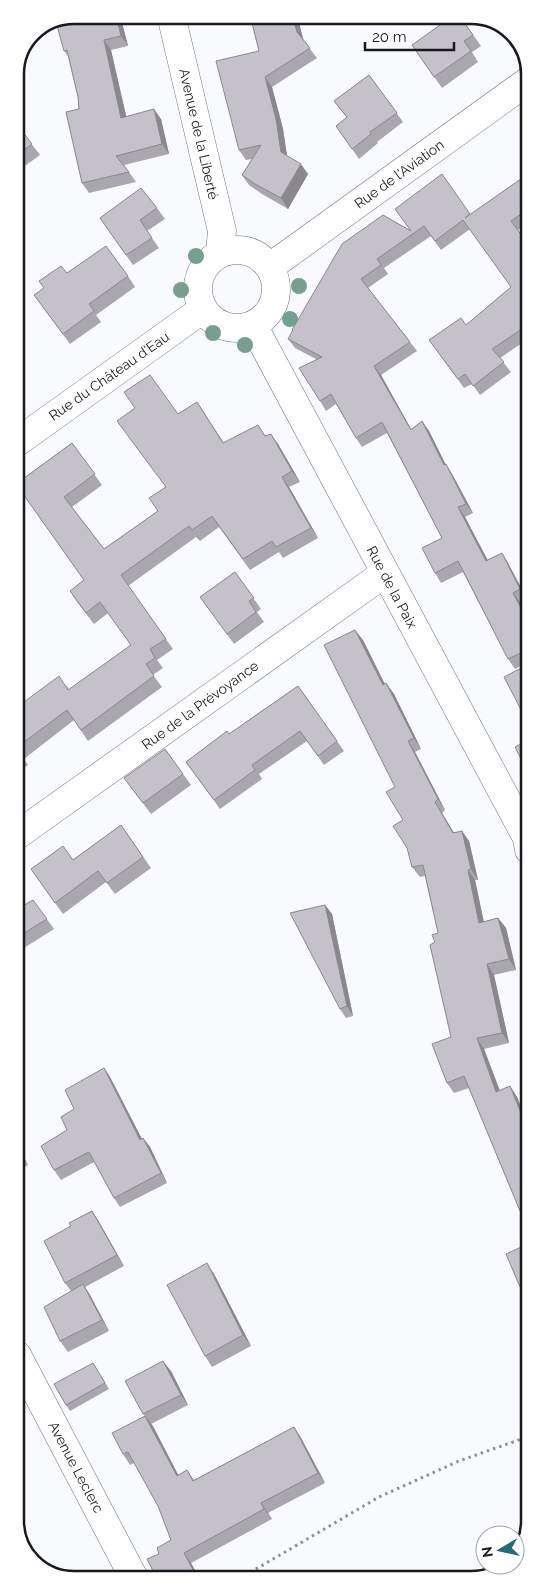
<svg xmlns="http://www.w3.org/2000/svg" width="545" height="1595" viewBox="0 0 545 1595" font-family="Raleway,sans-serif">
<rect width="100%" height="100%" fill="#f9fafe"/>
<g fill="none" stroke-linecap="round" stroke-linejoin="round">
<defs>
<path id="street" d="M171 15 222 231 220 253
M198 289a39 39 0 1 1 78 0a39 39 0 1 1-78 0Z
M270 267 528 81
M253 325 527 838 529 850
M16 443 203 309
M16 836 385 573
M17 1355 135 1580"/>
</defs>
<!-- street casing -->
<use href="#street" stroke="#6f727b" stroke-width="29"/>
<!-- path -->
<path stroke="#909195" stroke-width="3" stroke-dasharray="2.5 4" stroke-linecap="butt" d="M239 1579 379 1497 459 1461 530 1436"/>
<!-- street -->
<use href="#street" stroke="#fff" stroke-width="28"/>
</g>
<!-- trees -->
<g fill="#779f8f">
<circle cx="196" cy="256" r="8"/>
<circle cx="299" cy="286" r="8"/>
<circle cx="181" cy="290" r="8"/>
<circle cx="290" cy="319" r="8"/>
<circle cx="213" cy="333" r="8"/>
<circle cx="245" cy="345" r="8"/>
</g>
<!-- wall -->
<path fill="#a9a6af" d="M74 15H120L128 46 111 50 126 117 161 119 169 154 124 165 136 182 89 193 82 183 79 109 78 97 68 56 64 51Z
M250 15H297L303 40 317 58 272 87 283 129 287 156 308 174 288 209 262 194 249 185 242 175 252 159 246 160 239 150 259 51Z
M459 15 481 46 472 52 478 62 442 88 412 45Z
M369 75 403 122 377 142 378 143 359 159 336 126 347 118 334 101Z
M15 122 40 155 15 173Z
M528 174V223L518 230 528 244V339L500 358 511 372 480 395 472 384 464 388 429 340 466 325 511 287 470 229 441 250 431 236 384 268 388 274 368 288 417 351 381 375 411 429 422 421 429 431 445 464 452 474 473 513 465 517 487 560 502 553 508 563 527 599 520 602 529 620V662L515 669 508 659 463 572 441 583 435 573 442 538 387 433 362 447 356 438 336 404 326 411 320 401 316 359 295 348 288 339 383 215 411 231 395 209 470 215Z
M157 208 165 219 147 231 159 248 133 265 100 218Z
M67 273 128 276 135 287 96 315 101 322 70 344 42 306Z
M15 326 22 334 15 339Z
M197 402 224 443 266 436 278 444 300 482 289 487 318 538 283 558 279 552 250 570 219 527 200 541 196 537 128 586 173 649 157 660 163 668 153 675 162 687 88 741 74 720 24 759 28 765 16 773V708L67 686 69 690 131 645 108 613 94 624 77 602 70 591 84 580 16 484 72 443 102 485 72 507 104 549 158 511 166 487 178 414Z
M235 572 261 609 257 612 264 622 234 644 200 597Z
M363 640 385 684 386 683 394 694 421 749 415 752 445 810 442 813 454 833 462 831 469 841 478 880H475L484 922 498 918 506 928 516 970 494 975 509 1043 484 1049 500 1091 510 1086 517 1097 529 1126 530 1220 527 1221 520 1211 469 1088 454 1093 447 1083 451 1037 435 942 438 933 425 876 420 877 412 867 403 820Z
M298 686 344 751 324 765 307 741 259 774 262 779 220 809 186 762 229 734Z
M165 749 191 785 151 814 124 778Z
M121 825 151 868 115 894 106 882 63 914 31 869 73 860Z
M33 900 54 929 16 953V910Z
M325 905 332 914 353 1016 346 1018 340 1009Z
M104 1068 110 1077 142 1139 143 1138 150 1147 167 1183 120 1207 114 1198 94 1162 61 1180 54 1170 74 1109Z
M16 1143 28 1165 16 1172Z
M92 1211 99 1222 124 1266 85 1287 90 1295 109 1331 68 1352 60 1341 71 1291 65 1283 71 1226Z
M530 1243V1297L527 1298 520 1287Z
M214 1274 251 1346 212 1367 205 1356Z
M93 1363 109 1389 70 1411 66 1405Z
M171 1371 188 1405 151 1424 178 1475 187 1470 194 1480 294 1427 301 1438 325 1483 268 1513 272 1519 191 1563 200 1579H157L159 1554 171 1540 158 1506 134 1463 130 1465 123 1454 145 1416 143 1414Z"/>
<!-- shaded-wall -->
<path fill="#8a878e" d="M116 15H120L128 46 121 36Z
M292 15H297L304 42 297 32Z
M104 40 111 50 129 128 121 118Z
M265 77 272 87 283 129 288 162 281 152Z
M154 109 161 119 169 154 162 144Z
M301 164 308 174 288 209 281 198Z
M374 366 381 375 417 440 411 430Z
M422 421 429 431 451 475 444 465Z
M271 434 278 444 300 482 292 471Z
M446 464 452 474 473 513 466 504Z
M282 477 289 487 318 538 311 528Z
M458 507 465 517 493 570 486 561Z
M502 553 508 563 527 599 520 589Z
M513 593 520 602 529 620V623Z
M355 630 363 640 390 695 383 685Z
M386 683 394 694 421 749 414 738Z
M408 741 415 752 445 810 438 799Z
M435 802 442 813 460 843 453 833Z
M462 831 469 841 478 880 471 869Z
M468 870 475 880 486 933 479 923Z
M325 905 332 914 353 1016 347 1006Z
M498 918 506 928 516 970 509 959Z
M487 964 494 975 509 1043 502 1033Z
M477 1038 484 1049 504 1102 496 1092Z
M104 1068 110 1077 147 1149 140 1140Z
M510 1086 517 1097 529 1126V1133Z
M143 1138 150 1147 167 1183 161 1173Z
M16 1143 28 1165 21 1155 16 1146Z
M92 1211 99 1222 124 1266 117 1255Z
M207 1263 214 1274 251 1346 243 1335Z
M83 1284 90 1295 109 1331 102 1320Z
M163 1361 171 1371 188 1405 181 1395Z
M145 1416 153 1426 184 1486 177 1476Z
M294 1427 301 1438 325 1483 318 1473Z
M261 1503 268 1513 272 1519 264 1509Z
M184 1553 191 1563 200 1579 193 1570Z"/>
<!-- building -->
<path fill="#c5c1cb" stroke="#8a878e" d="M74 15H116L121 36 104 40 121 118 154 109 162 144 116 156 129 172 82 183 66 112 79 109 78 97 67 50 64 51 56 22Z
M250 15H292L297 32 310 48 265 77 276 119 281 152 301 164 281 198 255 184 242 175 261 145 239 150 216 61 259 51Z
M454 15H459L473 35 464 41 471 51 434 77 412 45Z
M369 75 397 113 370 132 371 134 352 149 336 126 347 117 334 101Z
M15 122 32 144 15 157Z
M442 174 470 214 465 218 528 174V209L511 221 528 244V325L492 349 504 362 473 386 465 374 458 379 429 340 461 318 466 325 511 287 463 220 435 241 424 226 377 259 381 265 361 279 410 342 374 366 411 430 422 421 444 465 446 464 466 504 458 507 486 561 502 553 520 589 513 593 529 623V649L508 659 458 561 435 573 422 548 442 538 382 422 356 438 331 394 320 401 299 368 322 357 288 339 293 330H292L342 244 383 215 411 231 395 209Z
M141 188 157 208 140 220 152 238 126 255 100 218Z
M106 246 128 276 89 304 94 311 63 334 34 295 44 288 39 281 61 266 67 273Z
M150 375 178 414 197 402 223 443 258 425 265 436 271 434 292 471 282 477 311 528 276 547 272 541 243 559 212 516 192 530 189 526 121 575 166 639 150 649 155 658 146 664 154 676 81 730 67 710 16 748 20 754 16 757V708L59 676 68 690 131 645 100 602 86 613 70 591 84 580 16 484 72 443 95 474 64 497 104 549 158 511 149 498 166 487 117 421 135 408 124 392Z
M235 572 254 598 249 601 256 612 227 634 200 597Z
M355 630 383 685 386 683 414 738 408 741 438 799 435 802 453 833 462 831 471 869 468 870 479 923 498 918 509 959 487 964 502 1033 477 1038 496 1092 510 1086 529 1133 530 1207 520 1211 464 1076 447 1083 432 1044 451 1037 430 945 435 942 432 935 438 933 423 865 412 867 407 848 393 826 403 820 386 792 395 787 324 645Z
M529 664V725L504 677Z
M298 686 337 741 318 756 300 731 252 765 255 770 214 800 186 762 227 731 229 734Z
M529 740V775L515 747Z
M165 749 183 774 143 803 124 778Z
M121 825 143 857 107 883 98 871 55 903 31 869 63 846 73 860Z
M33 900 47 919 16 938V910Z
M325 905 347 1006 340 1009 290 913Z
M104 1068 140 1140 143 1138 161 1173 114 1198 89 1152 54 1170 41 1146 67 1130 61 1117 74 1109 65 1090Z
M16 1146 21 1155 16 1158Z
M92 1211 117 1255 65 1283 44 1241 71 1226 69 1223Z
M530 1243V1283L520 1287 506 1254Z
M207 1263 243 1335 205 1356 167 1285Z
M83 1284 102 1320 60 1341 44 1307Z
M163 1361 181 1395 143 1414 125 1381Z
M93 1363 105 1383 66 1405 54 1384Z
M145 1416 177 1476 187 1470 193 1481 294 1427 318 1473 261 1503 264 1509 184 1553 193 1570 177 1579H157L147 1559 159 1554 157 1548 171 1540 158 1506 128 1452 123 1454 112 1433Z"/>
<g text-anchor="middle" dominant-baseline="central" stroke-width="4" stroke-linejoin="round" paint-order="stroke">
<!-- street labels -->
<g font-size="14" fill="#18191c" stroke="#fff">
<text transform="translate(199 134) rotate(77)">Avenue de la Liberté</text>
<text transform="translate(399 174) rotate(-36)">Rue de l'Aviation</text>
<text transform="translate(109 376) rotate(-35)">Rue du Château d'Eau</text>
<text transform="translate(392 587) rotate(62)">Rue de la Paix</text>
<text transform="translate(200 705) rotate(-36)">Rue de la Prévoyance</text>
<text transform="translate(76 1467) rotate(62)">Avenue Leclerc</text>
</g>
</g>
<!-- crop -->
<path d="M0 0H545V1595H0ZM74 24H471A50 50 0 0 1 521 74V1521A50 50 0 0 1 471 1571H74A50 50 0 0 1 24 1521V74A50 50 0 0 1 74 24Z" fill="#fff" fill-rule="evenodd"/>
<path fill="none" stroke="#18191c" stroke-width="2.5" d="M74 24H471A50 50 0 0 1 521 74V1521A50 50 0 0 1 471 1571H74A50 50 0 0 1 24 1521V74A50 50 0 0 1 74 24Z"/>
<!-- north arrow -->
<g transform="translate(500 1550) rotate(261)"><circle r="24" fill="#ffffff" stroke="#a3a3a4"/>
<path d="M0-4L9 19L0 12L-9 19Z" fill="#246a79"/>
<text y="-8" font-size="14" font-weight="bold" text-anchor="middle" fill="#18191c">N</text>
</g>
<!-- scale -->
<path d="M365 42v8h89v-8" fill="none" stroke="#18191c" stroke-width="2.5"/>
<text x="372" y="42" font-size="15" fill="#18191c" stroke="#ffffff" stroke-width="4" paint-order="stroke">20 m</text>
</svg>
